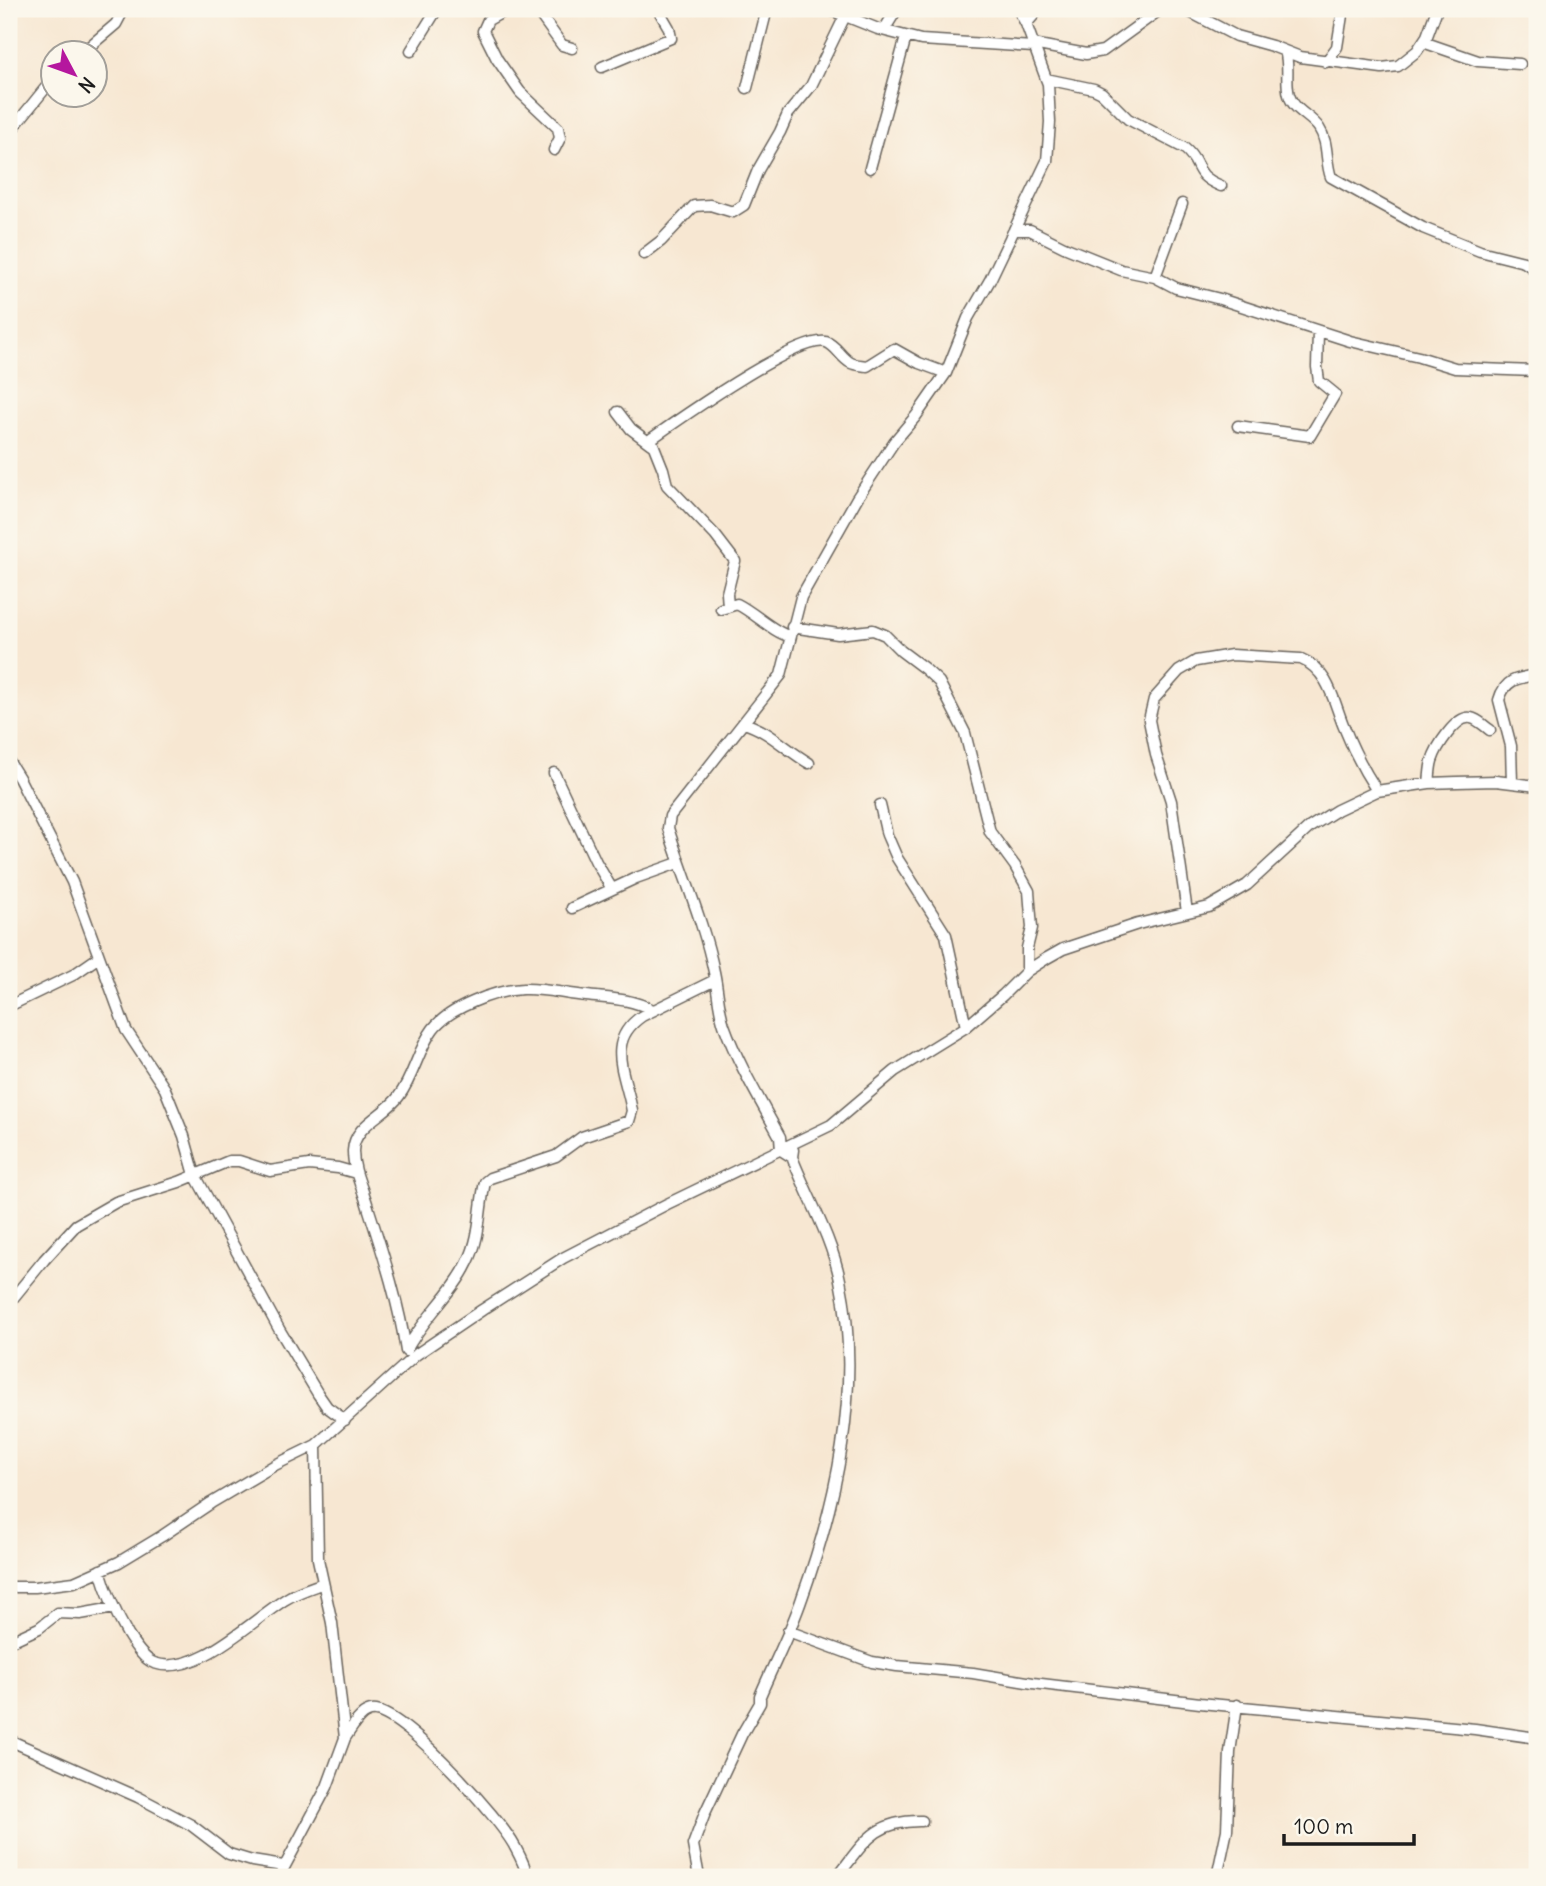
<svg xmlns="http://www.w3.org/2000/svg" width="1546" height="1886" viewBox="0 0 1546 1886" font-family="Delius,sans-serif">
<rect width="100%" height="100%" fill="#fbf7ec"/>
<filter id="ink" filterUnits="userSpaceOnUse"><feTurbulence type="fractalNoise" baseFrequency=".0143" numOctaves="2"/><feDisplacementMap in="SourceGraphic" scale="14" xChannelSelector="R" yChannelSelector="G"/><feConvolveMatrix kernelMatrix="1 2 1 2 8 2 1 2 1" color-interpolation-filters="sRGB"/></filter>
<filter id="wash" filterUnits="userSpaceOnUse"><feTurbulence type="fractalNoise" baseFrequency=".00686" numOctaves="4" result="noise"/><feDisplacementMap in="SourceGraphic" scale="28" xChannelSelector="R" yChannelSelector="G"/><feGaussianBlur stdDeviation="1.57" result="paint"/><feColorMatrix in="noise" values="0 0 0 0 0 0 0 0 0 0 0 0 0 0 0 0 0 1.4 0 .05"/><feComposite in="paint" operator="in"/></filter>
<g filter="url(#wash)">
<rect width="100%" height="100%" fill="#f7e7d2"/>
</g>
<g filter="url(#ink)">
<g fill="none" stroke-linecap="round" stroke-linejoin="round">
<defs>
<path id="minor" d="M508 9 488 20 483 31 497 59 520 92 558 128 560 138 554 150
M536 9 562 45 572 48
M828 9 878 29 921 40 1034 47
M1184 9 1236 36 1272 46 1300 57 1382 68 1398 66 1417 51 1427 36 1437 9
M1026 24 1039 9
M884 30 897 9
M1423 42 1478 61 1520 64
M1033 44 1086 54 1103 51 1161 9
M411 51 437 9
M1285 51C1290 66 1285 81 1289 95 1293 110 1311 116 1319 128 1329 143 1325 161 1331 177L1423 228 1480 251 1524 262 1537 271
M83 52 116 24 124 9
M1326 62 1337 47 1343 9
M602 67 671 38 669 28 658 9
M1046 79 1094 89 1102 93 1128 119 1184 148C1203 163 1191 174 1221 186
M747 88 767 9
M9 133 52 80
M870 168 906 37
M1014 230H1030L1064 247 1121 270 1155 277 1176 288 1220 299 1350 341 1419 357 1455 368 1537 371
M644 254 661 241 694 206 710 205 733 212 744 205 758 170 780 132 788 114 811 86 845 16
M1155 277 1182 204
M618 412 631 429 651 444
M1238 426 1310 436 1335 394 1319 381 1317 367 1318 332
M728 607 727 593 735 561 715 535 667 485 663 469 651 439C678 420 798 335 826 342 836 345 841 358 851 363 855 365 862 365 867 366L894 349 919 363 946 373
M721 609 737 604C755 613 773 632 789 636
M792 627 838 634 873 630 885 635 901 651 925 669 939 682 965 733 990 832 1015 866 1029 891 1032 928 1027 948V971
M743 723C769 730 786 750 809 763
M9 762 19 778 72 882 126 1030 165 1089 184 1136 195 1175 279 1329 318 1394 327 1407 345 1420
M554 773 596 862 612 889
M1429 783C1430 776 1430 768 1432 761 1436 748 1456 715 1471 718 1478 719 1484 726 1490 730
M1512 783 1511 746 1499 700C1505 679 1518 678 1537 675
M880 805 887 835 897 858 946 935 966 1027
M572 908 636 878 678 863
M1187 912 1171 801 1156 755 1149 720 1154 699 1179 671 1196 661 1232 655 1301 659C1329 670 1334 703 1344 727 1353 750 1364 771 1377 791
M9 1006 73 975 99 957
M792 1157 781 1150 780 1137C760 1100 738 1064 724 1025 718 1007 718 990 714 972 704 923 683 876 668 828L670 816 781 675 801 597 857 498 894 442 916 416 946 373 968 318 990 280 1047 161 1050 122 1048 84 1026 24 1018 9
M9 1303 44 1260 76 1225 116 1202 179 1182 229 1161H239L270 1171 309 1165 338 1168 356 1173
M406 1351C399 1303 383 1254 368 1207 363 1189 353 1171 353 1151 354 1124 386 1115 399 1096 414 1076 418 1049 433 1029 449 1008 496 990 523 989 544 988 565 994 586 996 613 999 628 998 653 1010
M406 1351C422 1319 453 1294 468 1262 481 1236 479 1209 485 1182L490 1178 556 1156 582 1137 629 1121 632 1111C626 1074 604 1042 642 1016L715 980
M100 1570C107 1594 116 1614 128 1635 134 1644 143 1659 154 1663 196 1678 253 1619 286 1599 297 1592 310 1588 321 1584
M9 1587H35L74 1582 119 1562 162 1536 211 1503 275 1465 316 1445 417 1354 482 1310 563 1258 667 1204 831 1125 895 1071 966 1027 1003 995 1027 971 1047 958 1063 949 1138 924 1209 907 1247 885 1310 827 1337 810 1377 791 1429 783 1457 782 1496 781 1537 786
M788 1631 872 1662 897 1666 973 1673 1033 1683 1200 1703 1475 1729 1537 1738
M9 1642 39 1628 58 1613 80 1614 114 1608
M345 1738C352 1728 361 1709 376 1711 407 1716 500 1818 515 1847 520 1856 526 1867 527 1877
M9 1740 138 1797 191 1825 229 1854 252 1861 283 1866
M279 1877 327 1787 345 1738 332 1623 318 1559 316 1445
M699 1877 693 1845 705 1813 742 1734 760 1703V1696C774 1663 791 1631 802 1598 838 1498 862 1385 840 1280 831 1236 808 1198 792 1157L793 1150
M837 1877C864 1843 874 1820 922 1821
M1217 1877 1227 1830 1230 1752 1237 1705"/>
</defs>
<!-- minor casing -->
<use href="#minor" stroke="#69635c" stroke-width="13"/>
<!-- minor -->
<use href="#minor" stroke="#fff" stroke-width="10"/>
</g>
</g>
<!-- margin -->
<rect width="1546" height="1886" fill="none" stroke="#fbf7ec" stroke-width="35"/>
<!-- north arrow -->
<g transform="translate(74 74) rotate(131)"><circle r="33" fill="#fbf7ec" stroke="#a29f99" stroke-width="2"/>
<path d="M0-5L12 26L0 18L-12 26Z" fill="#b5179e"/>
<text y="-10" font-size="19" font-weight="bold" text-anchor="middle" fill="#1c1c1c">N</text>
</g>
<!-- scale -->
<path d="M1284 1834v10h130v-10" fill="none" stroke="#1c1c1c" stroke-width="3.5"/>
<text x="1294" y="1834" font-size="21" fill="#1c1c1c" stroke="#fbf7ec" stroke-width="5" paint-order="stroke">100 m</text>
</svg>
